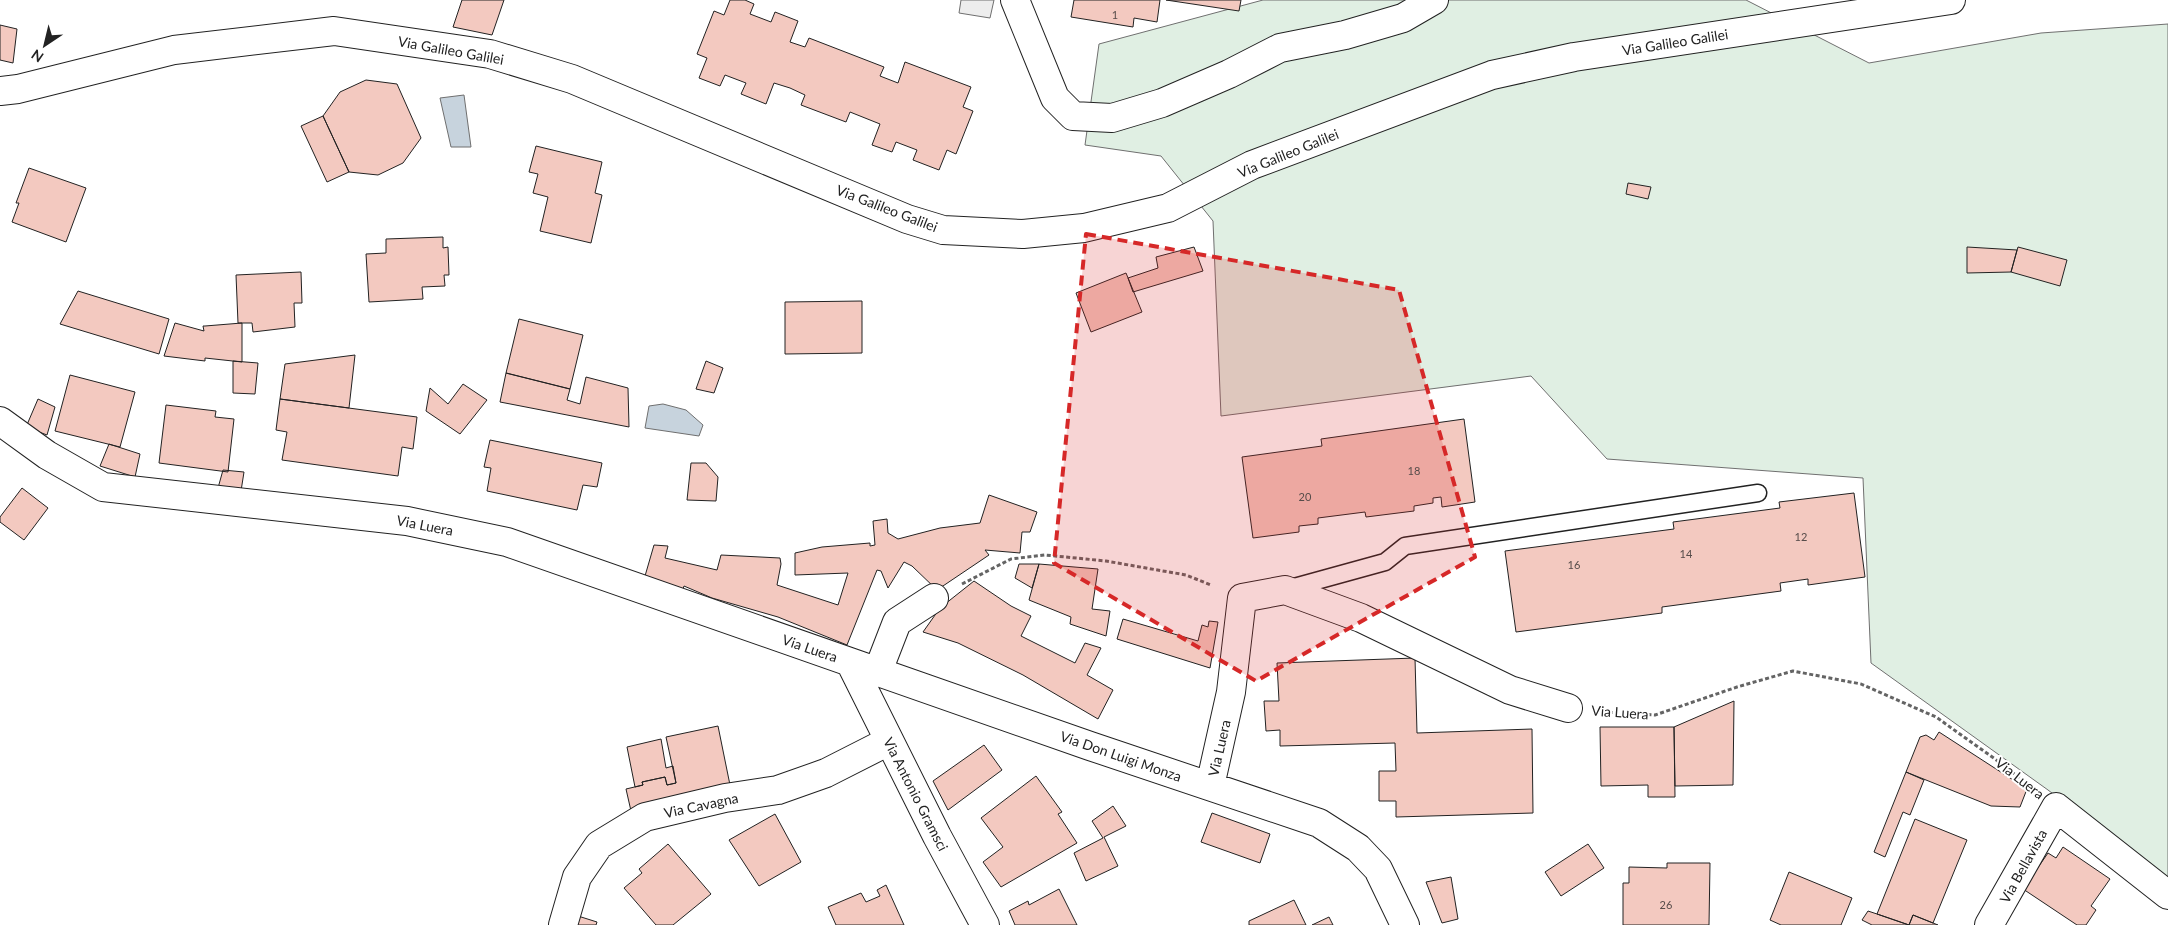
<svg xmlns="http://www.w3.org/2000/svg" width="2168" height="925" viewBox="0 0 2168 925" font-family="Lato,sans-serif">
<rect width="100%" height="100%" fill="#fff"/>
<!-- green -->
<path fill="#e0efe3" stroke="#6f6f6f" d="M1263 0H1746L1869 63 2041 33 2168 24V882L2048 790 1871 663 1863 478 1607 459 1531 376 1221 416 1213 221 1161 156 1085 145 1099 44Z"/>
<!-- parking -->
<path fill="#ededed" stroke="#6f6f6f" d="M961 0H994L990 18 959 13Z"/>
<!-- water -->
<path fill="#c7d3dd" stroke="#6f6f6f" d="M464 95 471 147H451L440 98Z
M663 404 686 410 703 425 699 436 645 428 649 406Z"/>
<!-- building -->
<path fill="#f3c9c0" stroke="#222" d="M462 0H504L492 35 453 27Z
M730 0H745L754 4 750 14 771 22 775 12 798 21 790 42 805 47 809 38 884 67 880 76 898 83 905 62 971 87 963 107 973 111 956 154 947 150 939 170 913 160 917 150 896 142 892 152 872 145 880 124 850 112 846 122 801 105 805 95 790 88 774 83 766 104 741 94 746 83 725 75 720 86 699 78 707 58 697 54 714 11 724 15Z
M1074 0H1160L1157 22 1134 18 1133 27 1071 17Z
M1166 0H1241L1239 11Z
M0 25 17 29 13 63 0 60Z
M366 80 397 84 421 138 403 163 378 175 349 172 323 116 340 92Z
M323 116 349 172 327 182 301 126Z
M536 146 602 162 595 193 602 195 591 243 540 231 548 197 533 193 538 174 529 172Z
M29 168 86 188 66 242 12 222 19 203H16Z
M1628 183 1651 187 1648 199 1626 194Z
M443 237V248L448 247 449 275H444L445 286 422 287 423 299 369 302 366 254 386 253V239Z
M1194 247 1203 271 1133 292 1128 278 1158 268 1156 257Z
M1967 247 2017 250 2011 272 1967 273Z
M2018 247 2067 260 2060 286 2011 272Z
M301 272 302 303H294L295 327 253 332 252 323H238L236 275Z
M1126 273 1142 312 1091 332 1076 293Z
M78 291 169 319 159 354 60 324Z
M862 301V353L785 354V302Z
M519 319 583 335 570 389 506 373Z
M175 323 204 331 203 326H205L242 323V362L205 358V361L164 356Z
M355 355 349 408 280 399 285 364Z
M233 361 258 363 255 394 233 393Z
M706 361 723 368 714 393 696 389Z
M506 373 570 389 567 400 580 404 586 377 628 388 629 427 500 402Z
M70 375 135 392 120 447 55 431Z
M463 384 487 400 460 434 426 411 430 388 448 404Z
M38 399 55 407 47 435 26 427Z
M280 399 417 417 413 449 402 447 398 476 282 460 287 432 276 430Z
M166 405 216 411 215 417 234 419 228 472 159 463Z
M1464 419 1475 502 1442 507 1441 497 1433 498V503L1414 506V511L1366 517 1365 512 1318 518V524L1299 526V532L1253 538 1242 457 1322 446 1321 439Z
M490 440 602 463 597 487 583 485 577 510 487 491 491 468 484 467Z
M109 444 140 454 135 477 100 466Z
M691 463H706L718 477 716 501 687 500Z
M223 470 244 472 241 491 218 488Z
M22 488 48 508 24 540 0 522V517Z
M1854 493 1865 577 1808 585V579L1780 583 1781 591 1662 607V613L1516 632 1505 551 1674 529 1673 522 1780 508 1779 502Z
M989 495 1037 512 1030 532H1022L1020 553 985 550 989 555 937 590 912 566 904 562 888 588 881 571 877 570 847 645 778 617 712 598 684 586 683 589 645 576 654 545 668 546 665 558 717 570 721 555 780 558 781 564 777 585 838 605 848 573 795 575V553L822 547 870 543V546L875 545 873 521 887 519 888 533 898 539 940 528 980 523Z
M1019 564H1039L1032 588 1015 578Z
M1039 564 1098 569 1092 609 1110 611 1106 636 1070 624 1071 617 1029 600Z
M974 581 1011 606 1031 616 1021 636 1075 663 1085 643 1101 648 1087 675 1113 690 1098 719 1023 675 958 643 923 632 940 608Z
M1123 619 1198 641 1202 625 1208 627 1209 621 1218 622 1210 668 1117 639Z
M1415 658 1417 733 1532 729 1533 813 1396 817V801H1379V771H1396L1395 743 1280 746V730L1266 731 1264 701H1279L1277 663Z
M1734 701 1733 785 1675 786 1674 727Z
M718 726 730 785 631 811 626 789 643 785 642 782 665 777 667 785 676 783 666 737Z
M1600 727H1674L1675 797H1648V785L1601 786Z
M1939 732 2027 789 2020 807 1991 806 1906 772 1920 737 1926 735 1934 740Z
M661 739 666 768 673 766 676 783 667 785 665 777 642 782 643 785 635 787 627 747Z
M984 745 1002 770 948 810 933 781Z
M1906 772 1924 780 1910 815 1903 812 1885 857 1874 852Z
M1036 776 1062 812 1058 814 1077 843 1001 887 983 862 1003 847 981 818Z
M1113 806 1126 826 1104 837 1118 866 1086 881 1074 853 1103 838 1092 821Z
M1212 813 1270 834 1260 863 1201 842Z
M775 814 801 862 759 886 729 840Z
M1915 819 1967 840 1933 923 1913 915 1909 925 1877 914Z
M668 844 711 894 673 925H656L624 888 642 873 639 869Z
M1588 844 1604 868 1561 896 1545 872Z
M2063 847 2110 879 2091 906 2096 910 2086 925H2077L2023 889 2048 853 2056 858Z
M1667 863H1710L1709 925H1623V883H1629V867L1667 868Z
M1789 872 1852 898 1841 925H1781L1770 920Z
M1451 877 1458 919 1442 923 1426 882Z
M886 885 904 925H836L828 907 861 893 866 902 880 896 877 890Z
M1059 889 1077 925H1015L1009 911 1028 901 1029 905Z
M1294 900 1306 925H1249V921Z
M1868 911 1877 914 1909 925H1872L1862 920Z
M1913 915 1938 925H1909Z
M578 916 597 922 596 925H576Z
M1329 917 1333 925H1312Z"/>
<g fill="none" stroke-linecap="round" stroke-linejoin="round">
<defs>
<path id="service" d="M1287 589 1385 562 1405 546 1758 493"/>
<path id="minor" d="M1015 0 1055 98 1073 116 1112 118 1162 103 1229 74 1280 48 1345 35 1403 18 1434 0
M0 91 18 89 174 50 334 31 490 54 572 79 907 219 943 230 1023 234 1084 228 1168 208 1252 165 1492 75 1574 57 1951 0
M0 421 47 455 103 487 407 521 507 542 1090 746 1319 823 1358 848 1378 869 1405 925
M850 662 937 836 985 925
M878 671 897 622 934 598
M1210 786 1231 692 1242 598 1285 590 1361 618 1510 690 1568 708
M563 925 577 877 599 845 645 817 725 798 778 790 826 773 889 741
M1989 925 2056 807 2168 895"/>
</defs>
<!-- service casing -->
<use href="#service" stroke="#222" stroke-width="19"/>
<!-- minor casing -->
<use href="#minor" stroke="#222" stroke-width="30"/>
<!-- path -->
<path stroke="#646464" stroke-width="3" stroke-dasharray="4 2.5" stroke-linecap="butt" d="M962 584 1011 559 1045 555 1106 561 1186 575 1211 585
M1602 712 1655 715 1737 687 1793 671 1861 684 1936 717 1995 759 2030 786"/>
<!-- service -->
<use href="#service" stroke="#fff" stroke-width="16"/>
<!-- minor -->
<use href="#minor" stroke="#fff" stroke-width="28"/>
</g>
<!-- marked area -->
<path fill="#d62828" fill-opacity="0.2" stroke="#d62828" stroke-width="4" stroke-dasharray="10 6" stroke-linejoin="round" d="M1086 234 1399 290 1475 557 1256 681 1054 563Z"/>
<g text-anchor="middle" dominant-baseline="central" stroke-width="4" stroke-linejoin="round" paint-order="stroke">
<!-- number labels -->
<g font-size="11" fill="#564c4a">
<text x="1115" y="14">1</text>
<text x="1414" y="470">18</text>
<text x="1305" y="496">20</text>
<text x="1801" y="536">12</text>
<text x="1686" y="553">14</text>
<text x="1574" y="564">16</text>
<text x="1666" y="904">26</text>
</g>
<!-- street labels -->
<g font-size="14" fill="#222" stroke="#fff">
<text transform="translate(1675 42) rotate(-9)">Via Galileo Galilei</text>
<text transform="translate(451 50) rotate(10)">Via Galileo Galilei</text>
<text transform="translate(1288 153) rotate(-22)">Via Galileo Galilei</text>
<text transform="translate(887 208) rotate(21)">Via Galileo Galilei</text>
<text transform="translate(425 525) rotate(11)">Via Luera</text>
<text transform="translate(810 648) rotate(19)">Via Luera</text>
<text transform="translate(1620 712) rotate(4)">Via Luera</text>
<text transform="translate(1219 748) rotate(-77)">Via Luera</text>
<text transform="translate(1121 756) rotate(19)">Via Don Luigi Monza</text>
<text transform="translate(2020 778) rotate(38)">Via Luera</text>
<text transform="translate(916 794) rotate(63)">Via Antonio Gramsci</text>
<text transform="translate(701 805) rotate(-12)">Via Cavagna</text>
<text transform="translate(2023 866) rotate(-61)">Via Bellavista</text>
</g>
</g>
<!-- north arrow -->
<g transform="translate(45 45) rotate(215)" stroke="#ffffff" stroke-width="4" paint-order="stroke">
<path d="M0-4L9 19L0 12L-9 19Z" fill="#222222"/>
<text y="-8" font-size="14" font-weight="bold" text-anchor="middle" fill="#222222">N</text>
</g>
</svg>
